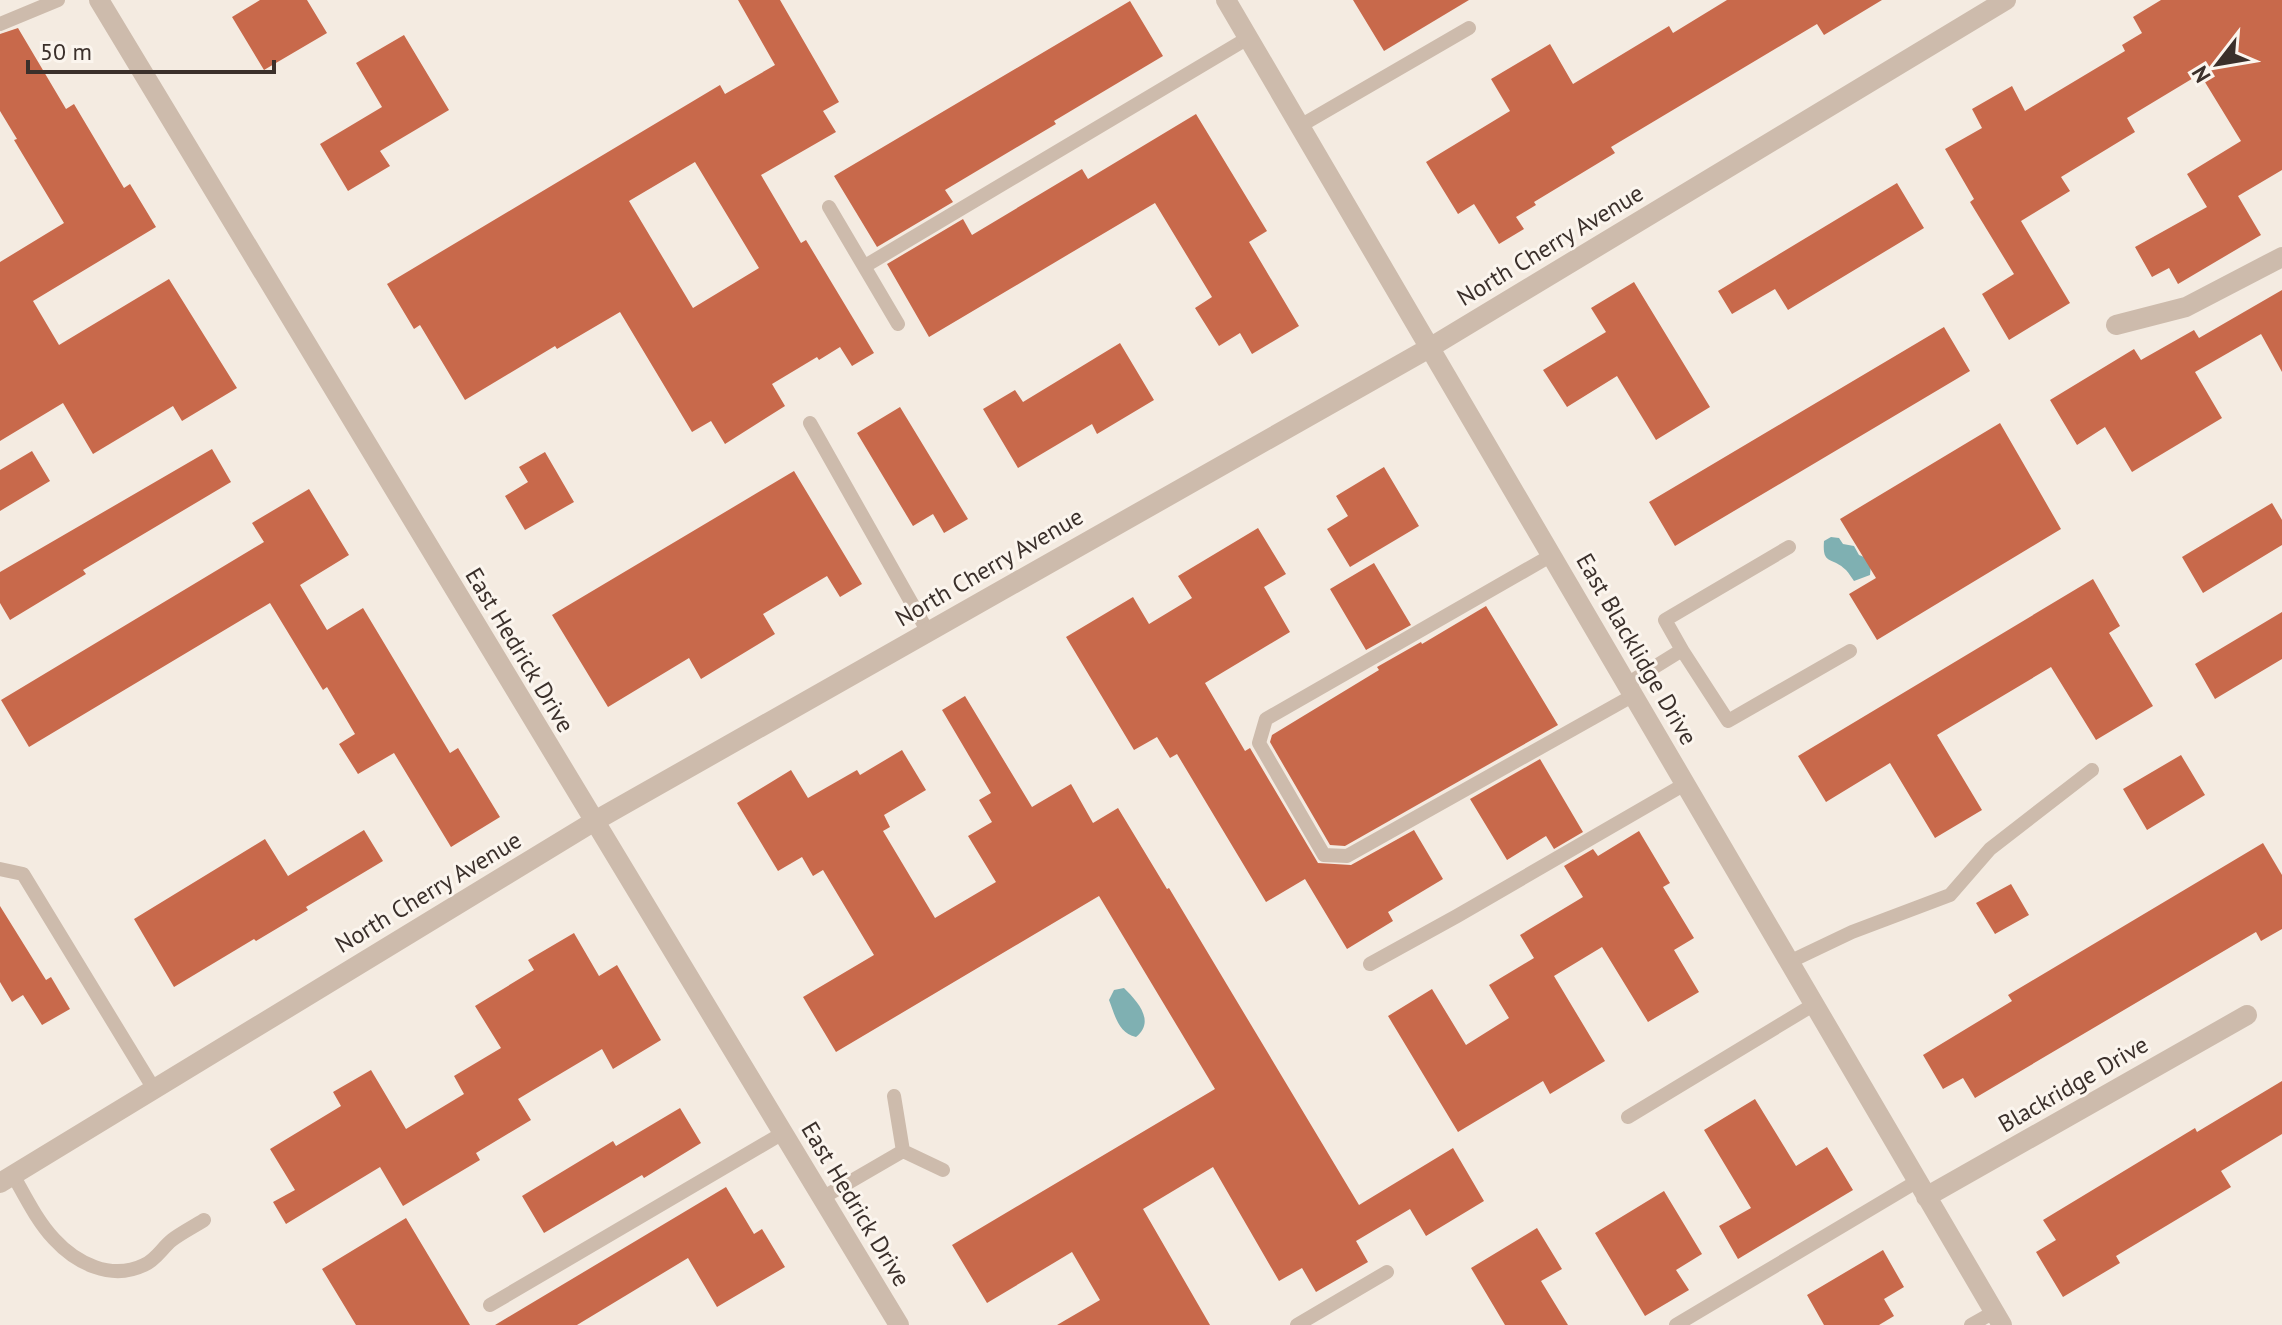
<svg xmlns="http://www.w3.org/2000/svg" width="2282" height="1325" viewBox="0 0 2282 1325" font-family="'PT Sans',sans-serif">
<rect width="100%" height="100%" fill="#f4ebe1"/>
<!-- water -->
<path fill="#7fb0b2" d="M1831 537 1839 538 1843 544 1854 546 1859 555 1864 557 1871 564 1870 575 1854 581C1851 577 1849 573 1846 570 1832 556 1822 566 1824 541Z
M1124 988C1137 1001 1156 1021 1136 1037 1118 1033 1115 1015 1109 1000L1114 990Z"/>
<!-- building -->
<path fill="#c8694b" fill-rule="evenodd" d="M260 0H307L327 33 264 70 232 17Z
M738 0H780L839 102 823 111 836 132 761 175 801 243 806 240 874 353 852 366 840 347 819 360 817 357 772 384 785 406 725 444 711 421 692 432 620 312 557 349 555 346 465 400 420 325 414 329 387 284 720 85 725 94 775 65ZM695 162 759 268 693 308 629 201Z
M1353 0H1469L1384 51Z
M1727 0H1882L1824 35 1817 24 1611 147 1615 153 1534 202 1536 205 1516 217 1524 229 1499 244 1474 204 1458 214 1426 162 1510 111 1491 79 1550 44 1573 84 1669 26 1673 33Z
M2161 0H2282V170L2238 196 2261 235 2178 284 2169 268 2152 277 2135 247 2207 207 2187 174 2241 141 2200 74 2127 118 2135 132 2061 177 2070 191 2021 221 2070 303 2009 340 1982 294 2014 274 1970 202 1974 199 1945 149 1982 128 1972 109 2012 86 2025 111 2125 51 2122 45 2142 33 2133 17Z
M1130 1 1163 56 1054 121 1056 124 945 190 953 202 877 247 834 176Z
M18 28 66 109 74 104 124 188 130 184 156 227 33 301 59 345 169 279 237 388 182 421 173 406 93 454 63 403 0 441V262L64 223 14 140 17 139 0 111V34Z
M404 35 449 110 380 151 390 166 348 191 320 144 382 107 356 63Z
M1196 114 1267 231 1249 242 1299 326 1252 354 1240 333 1219 346 1195 308 1212 297 1155 203 929 337 887 264 963 219 972 235 1082 169 1088 179Z
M1897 183 1924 228 1788 310 1775 289 1732 314 1718 291Z
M1634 282 1710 407 1656 440 1617 376 1567 407 1543 370 1606 332 1591 308Z
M2282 290V372L2261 334 2195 372 2222 418 2132 472 2105 427 2077 445 2050 400 2134 349 2141 360 2194 330 2199 338Z
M1944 327 1970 371 1675 546 1649 502Z
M1120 343 1154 400 1097 434 1092 424 1018 468 983 409 1015 390 1023 402Z
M900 407 968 519 944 533 933 514 913 526 857 433Z
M2000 423 2061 529 1877 640 1849 594 1876 578 1840 519Z
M212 449 231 482 83 570 86 574 10 620 0 603V572Z
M32 451 50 481 0 511V470Z
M545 452 574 502 525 530 505 496 528 482 519 467Z
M1384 467 1419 526 1350 567 1327 529 1348 516 1336 496Z
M794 471 862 584 840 597 827 576 763 614 775 634 701 679 689 658 608 707 552 615Z
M309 489 349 555 300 585 327 630 363 608 450 753 458 748 500 817 451 847 394 753 358 774 339 744 355 734 327 687 323 690 270 603 29 747 1 700 264 542 252 523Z
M2272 503 2282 520V545L2203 593 2182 557Z
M1258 528 1286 574 1264 587 1290 632 1205 683 1245 751 1250 748 1318 863 1351 865 1414 830 1443 879 1388 912 1393 921 1347 949 1305 879 1266 902 1177 754 1170 758 1157 737 1134 750 1066 637 1133 597 1149 624 1192 598 1178 576Z
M1374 563 1411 625 1366 650 1330 589Z
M2093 579 2120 626 2109 633 2153 706 2096 740 2051 667 1937 735 1982 810 1935 838 1890 763 1826 802 1798 756Z
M1486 606 1558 725 1345 846 1330 845 1270 742 1272 735 1379 670 1377 667 1421 642 1422 644Z
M2282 612V659L2215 699 2195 664Z
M965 696 1032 807 1071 784 1093 823 1118 808 1167 889 1169 888 1359 1205 1453 1148 1484 1201 1426 1236 1410 1209 1356 1241 1368 1262 1316 1292 1302 1268 1279 1281 1213 1167 1143 1209 1210 1325H1057L1100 1300 1072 1252 987 1303 952 1245 1215 1089 1099 896 836 1052 803 997 874 955 823 870 813 876 802 857 778 871 737 803 791 770 808 798 857 770 860 775 902 750 926 790 884 815 890 827 883 831 935 918 996 882 968 836 992 822 979 800 991 793 942 710Z
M2181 755 2205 795 2147 830 2123 789Z
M1540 759 1583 832 1554 849 1546 836 1507 860 1470 799Z
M364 830 383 861 306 907 308 910 256 941 254 939 174 987 134 919 265 839 288 876Z
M1639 831 1670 883 1663 887 1694 938 1674 950 1699 992 1648 1022 1602 947 1554 976 1605 1061 1550 1094 1543 1081 1458 1132 1388 1016 1432 989 1466 1045 1509 1018 1489 985 1534 958 1520 935 1583 897 1564 866 1593 849 1598 856Z
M2263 843 2282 875V929L2261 941 2256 932 1975 1098 1963 1078 1943 1089 1923 1055 2012 1001 2008 995Z
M2011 884 2029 915 1995 934 1976 903Z
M0 906 46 980 51 977 70 1009 42 1025 23 995 12 1002 0 982Z
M574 933 599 976 617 965 661 1040 613 1069 602 1049 518 1099 531 1120 476 1153 480 1160 403 1206 380 1167 286 1224 273 1202 295 1190 270 1149 341 1106 333 1092 371 1070 406 1129 464 1094 454 1076 501 1048 475 1006 534 970 528 960Z
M2282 1081V1134L2221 1171 2231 1187 2116 1256 2120 1263 2063 1297 2036 1252 2056 1240 2043 1220 2195 1128 2197 1132Z
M1755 1099 1796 1166 1827 1147 1853 1190 1738 1259 1719 1226 1751 1208 1704 1130Z
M680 1108 701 1143 644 1178 642 1175 544 1233 522 1196 613 1141 616 1146Z
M726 1187 754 1234 762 1229 785 1267 717 1307 688 1258 577 1325H495Z
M1664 1191 1702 1254 1676 1270 1689 1290 1645 1316 1595 1233Z
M406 1218 470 1325H356L322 1269Z
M1537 1228 1562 1269 1541 1281 1568 1325H1505L1471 1268Z
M1883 1250 1904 1287 1884 1299 1894 1316 1879 1325H1824L1807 1295Z"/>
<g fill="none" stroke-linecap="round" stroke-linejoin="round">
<!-- lane -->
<path stroke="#cdbbac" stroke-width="14" d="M0 24 58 0
M1300 126 1469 28
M829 207 898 324
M865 266 1248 38
M810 423 928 632
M1552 555 1266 719 1259 743 1324 855 1347 856 1634 695
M1682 650 1665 620 1789 547
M1627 684 1682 650 1728 721 1850 651
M0 869 23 874 154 1089
M1789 962 1852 932 1950 895 1990 849 2092 770
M1370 964 1457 916 1685 784
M894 1096 903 1151
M1628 1117 1813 1005
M13 1175C25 1196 37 1221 54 1239 76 1263 111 1281 144 1265 156 1260 162 1248 172 1240 181 1233 193 1227 204 1220
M822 1198 903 1151 943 1170
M490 1305 783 1133
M1297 1325 1387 1272
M1676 1325 1916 1182
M1971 1325 1994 1312"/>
<!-- street -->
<path stroke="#cdbbac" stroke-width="20" d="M99 0 899 1325
M1226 0 2002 1325
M2116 325 2186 307 2282 257
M0 1183 593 822 1431 347 2006 0
M1926 1197 2247 1015"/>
</g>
<g text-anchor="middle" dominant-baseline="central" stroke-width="6" stroke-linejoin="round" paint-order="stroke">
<!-- street labels -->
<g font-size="24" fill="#3b302b" stroke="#fbf5ee">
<text transform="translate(1550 245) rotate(-31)">North Cherry Avenue</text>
<text transform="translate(989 567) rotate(-30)">North Cherry Avenue</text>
<text transform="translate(1637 649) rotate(60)">East Blacklidge Drive</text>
<text transform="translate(520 650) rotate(59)">East Hedrick Drive</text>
<text transform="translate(428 892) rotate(-31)">North Cherry Avenue</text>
<text transform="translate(2073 1084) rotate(-30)">Blackridge Drive</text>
<text transform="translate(856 1204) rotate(59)">East Hedrick Drive</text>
</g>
</g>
<!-- north arrow -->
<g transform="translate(2218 64) rotate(239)" stroke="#fbf5ee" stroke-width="6" paint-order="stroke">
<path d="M0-6L14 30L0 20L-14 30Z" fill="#3b302b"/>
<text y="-12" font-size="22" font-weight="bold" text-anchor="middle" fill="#3b302b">N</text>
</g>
<!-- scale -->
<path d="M28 60v12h246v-12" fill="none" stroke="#3b302b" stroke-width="4"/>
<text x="40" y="60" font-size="24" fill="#3b302b" stroke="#fbf5ee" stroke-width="6" paint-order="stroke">50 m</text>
</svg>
